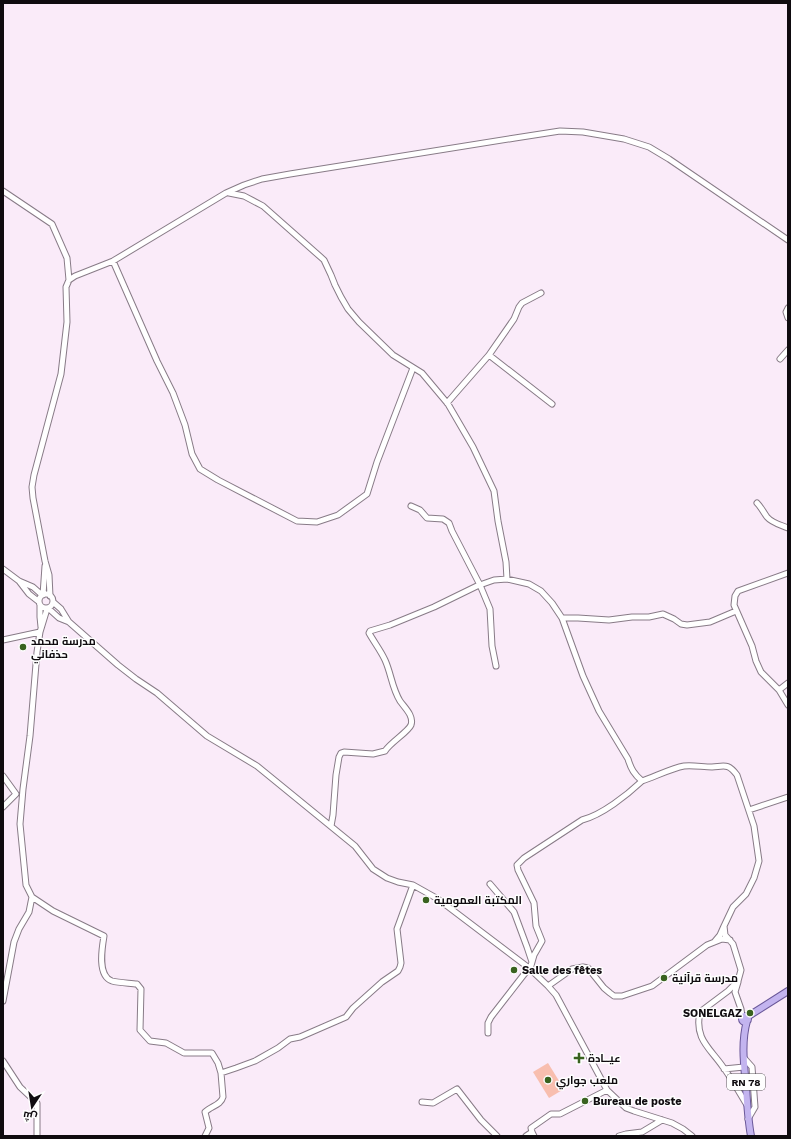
<svg xmlns="http://www.w3.org/2000/svg" width="791" height="1139" viewBox="0 0 791 1139" font-family="'Work Sans',Cairo,sans-serif">
<rect width="100%" height="100%" fill="#faebf9"/>
<!-- green -->
<path fill="#f8beaf" d="M548 1063 564 1089 549 1098 533 1072Z"/>
<g fill="none" stroke-linecap="round" stroke-linejoin="round">
<defs>
<path id="minor" d="M3 191 52 224 67 258 69 280
M229 193 244 196 263 206 324 260 331 275 335 285 341 297 348 309 359 322 393 355 422 373 448 404 473 447 494 491 498 521 506 562 507 579
M113 261 157 361 173 393 185 425 192 454 200 469 218 480 297 521 317 522 338 515 367 494 377 462 413 368
M788 308 786 312 788 318
M489 355 552 404
M780 359 788 350
M447 403 489 355 514 319 519 307 522 303 541 293
M757 503C761 507 764 513 767 517 772 523 781 525 788 528
M411 506 420 510 427 518 443 519 449 523 452 531 480 585 490 609 492 646 496 666
M3 569 19 581 33 587 42 595
M788 573 738 591 735 596 734 605 752 646 756 661 761 672 779 690 788 705
M19 581 29 594 38 601
M39 601a7 7 0 1 1 14 0a7 7 0 1 1-14 0Z
M43 595 45 566
M50 596 49 575 45 561 33 498 32 487 34 475 61 374 67 322 66 287 69 280 75 276 113 261 226 193 244 185 262 179 290 174 515 138 560 131 583 132 624 139 649 147 669 159 788 240
M53 602 61 609 69 622
M40 606V617L41 627
M48 608 59 618 69 622 118 665 136 679 157 693 207 736 257 766 355 846 373 869 387 878 398 882 413 885 438 899 529 968 548 986 556 995 607 1090 626 1108 634 1111 672 1123 683 1129 692 1136
M562 618H578L609 620 632 617H649L663 614 674 619 681 624 687 625 710 622 736 611
M3 640 40 632
M779 690 788 683
M3 776 16 794 3 807
M749 810 788 797
M331 826 333 815 336 775 339 757 341 753 344 752 373 754 385 751C391 742 408 732 411 725 414 716 405 708 400 701 392 688 391 673 385 660 381 651 374 642 369 633L370 631 390 625 434 607 477 586 494 580 507 579 529 584 541 591 552 603 562 618 583 676 599 711 628 759C631 769 634 774 642 781 654 777 672 768 684 766 693 765 703 767 712 767 725 766 728 763 737 775L754 826 759 861 754 878 746 894 733 907 724 926 725 935 733 944 741 970 738 981 728 991 700 1012C694 1039 710 1048 723 1067 732 1079 739 1092 747 1105
M490 884 514 912 527 947 532 962
M32 897 53 911 104 936C102 948 97 976 112 981 119 983 130 983 137 984L141 989 140 1030 150 1041 166 1043 184 1053H212L218 1063 221 1073 223 1097C221 1105 211 1106 205 1112L209 1128 205 1136
M715 941 720 935 724 926
M530 969 534 955 542 941 536 926 534 903 518 870 517 865 524 858 582 820C602 815 627 795 642 781
M738 982 735 992 741 1009 742 1017
M548 986 572 969 583 967 588 968 604 988 610 993 614 996H622L652 986 707 945 722 939 730 940
M3 1001 14 942 19 929 29 912 32 897 26 885 20 824 23 789 30 736 37 652 40 632 47 609
M488 1033V1023L491 1017 529 968
M744 1058 752 1067 755 1107 748 1119
M3 1061 20 1087 37 1103V1136
M724 1069 744 1067
M221 1073 236 1068 255 1061 278 1048 290 1039 300 1037 346 1017 353 1008 382 982 398 971 400 967 401 963 397 929 413 885
M422 1102 433 1103 457 1089 481 1120 497 1136
M526 1136 532 1132
M534 1136 532 1132 531 1128 551 1114H560L607 1090
M619 1136 626 1134 642 1132 662 1120"/>
<path id="major" d="M742 1019a3 3 0 1 1 6 0a3 3 0 1 1-6 0Z
M747 1017 788 991
M747 1021C741 1042 744 1065 746 1086 747 1103 748 1120 751 1136"/>
</defs>
<!-- minor casing -->
<use href="#minor" stroke="#887b87" stroke-width="7"/>
<!-- major casing -->
<use href="#major" stroke="#6a5899" stroke-width="8"/>
<!-- minor -->
<use href="#minor" stroke="#fff" stroke-width="5"/>
<!-- major -->
<use href="#major" stroke="#c3b4ef" stroke-width="6"/>
</g>
<!-- markers -->
<g fill="#39621f" stroke="#fefefe" stroke-width="1.5">
<circle cx="23" cy="647" r="4"/>
<circle cx="426" cy="900" r="4"/>
<circle cx="514" cy="970" r="4"/>
<circle cx="664" cy="978" r="4"/>
<circle cx="750" cy="1013" r="4"/>
<path d="M577 1052h4v4h4v4h-4v4h-4v-4h-4v-4h4z"/>
<circle cx="548" cy="1080" r="4"/>
<circle cx="585" cy="1101" r="4"/>
</g>
<g text-anchor="middle" dominant-baseline="central" stroke-width="3" stroke-linejoin="round" paint-order="stroke">
<!-- shield labels -->
<rect fill="#fefefe" stroke="#575457" stroke-width="1" x="727" y="1074" width="38" height="16" rx="3"/>
<g font-size="10" font-weight="bold" fill="#0f0b0f">
<text x="746" y="1082">RN 78</text>
</g>
<!-- poi labels -->
<g font-size="11" font-weight="bold" fill="#0f0b0f" stroke="#fefefe" text-anchor="start">
<text x="31" y="641">مدرسة محمد<tspan x="31" dy="13">حذفاني</tspan></text>
<text x="434" y="900">المكتبة العمومية</text>
<text x="522" y="970">Salle des fêtes</text>
<text x="672" y="978">مدرسة قرآنية</text>
<text x="742" y="1013" text-anchor="end">SONELGAZ</text>
<text x="588" y="1058">عيــادة</text>
<text x="556" y="1080">ملعب جواري</text>
<text x="593" y="1101">Bureau de poste</text>
</g>
</g>
<!-- border -->
<rect width="791" height="1139" fill="none" stroke="#0f0b0f" stroke-width="8"/>
<!-- north arrow -->
<g transform="translate(32 1107) rotate(192)" stroke="#fefefe" stroke-width="3" paint-order="stroke">
<path d="M0-3L7 15L0 10L-7 15Z" fill="#0f0b0f"/>
<text y="-6" font-size="11" font-weight="bold" text-anchor="middle" fill="#0f0b0f">ش</text>
</g>
</svg>
